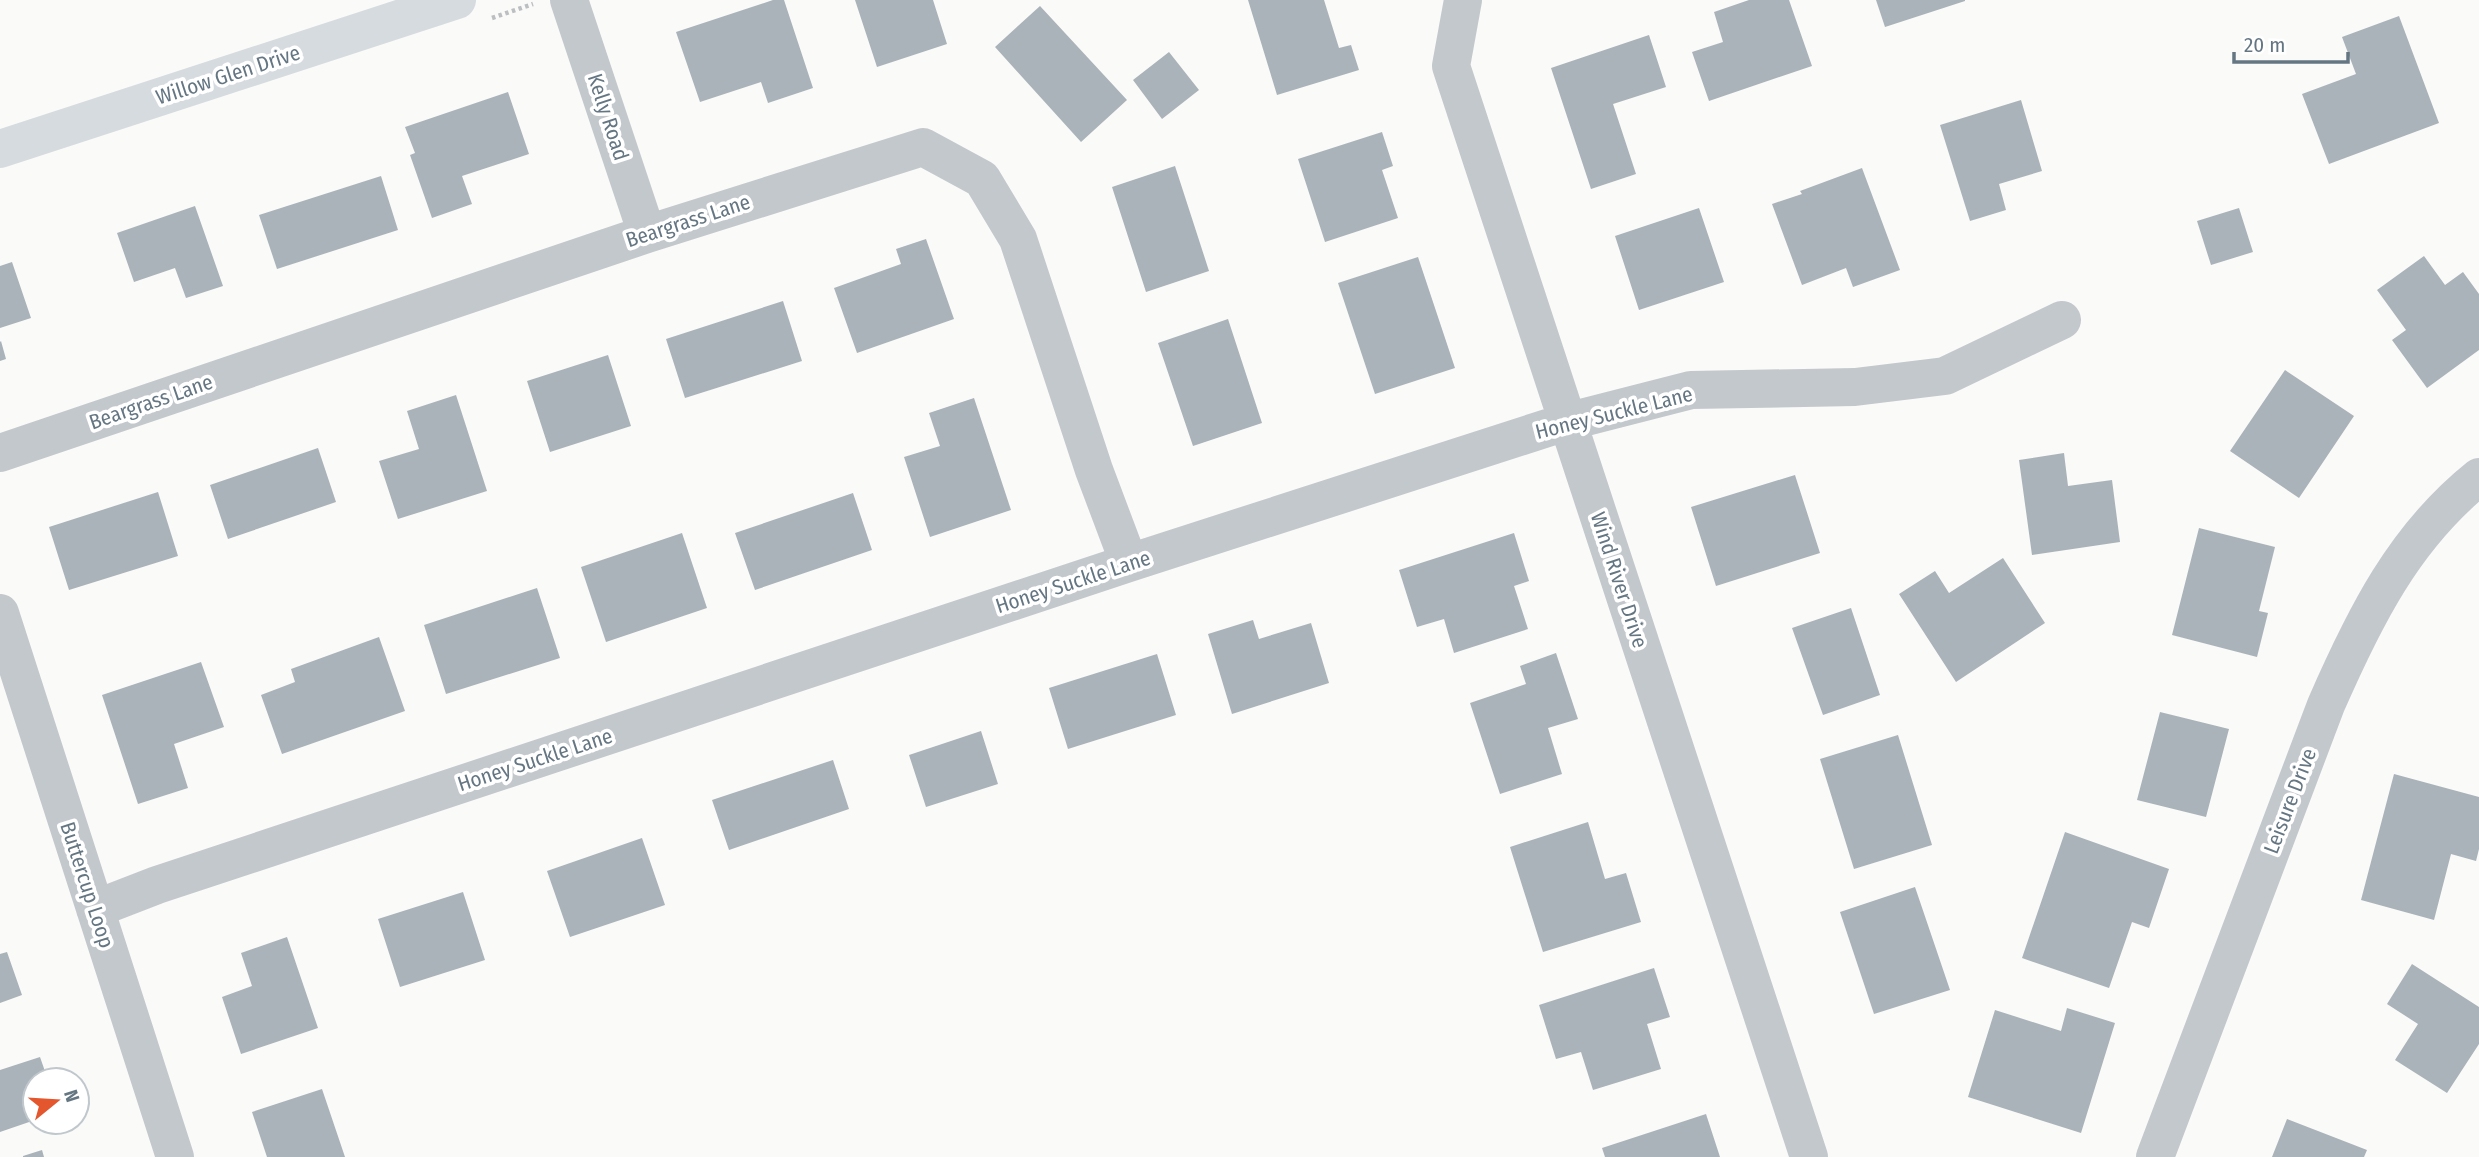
<svg xmlns="http://www.w3.org/2000/svg" width="2479" height="1157" viewBox="0 0 2479 1157" font-family="'Fira Sans Condensed',sans-serif">
<rect width="100%" height="100%" fill="#fafaf8"/>
<!-- building -->
<path fill="#aab3b9" d="M773 0H784L813 88 768 103 761 82 700 102 676 32Z
M855 0H933L947 44 877 67Z
M1248 0H1324L1339 48 1351 45 1359 70 1277 95Z
M1749 0H1789L1812 66 1709 101 1692 52 1723 42 1714 12Z
M1876 0H1965V1L1885 27Z
M1040 6 1127 100 1081 142 995 47Z
M2399 16 2439 123 2329 164 2302 94 2356 74 2342 37Z
M1649 35 1666 87 1613 104 1636 174 1591 189 1551 68Z
M1169 52 1199 90 1162 119 1133 80Z
M508 92 529 154 462 176 472 204 432 218 410 155 415 153 405 127Z
M2021 100 2042 171 1999 184 2006 210 1970 221 1940 125Z
M1382 132 1393 166 1382 170 1398 218 1325 242 1298 159Z
M1175 166 1209 271 1146 292 1112 187Z
M1862 168 1900 270 1853 287 1846 268 1802 285 1772 204 1802 194 1800 191Z
M381 176 398 230 277 269 259 215Z
M195 206 223 286 186 298 175 268 134 282 117 233Z
M1699 208 1724 282 1639 310 1615 236Z
M2239 208 2253 252 2211 265 2197 221Z
M926 239 954 319 857 353 834 288 901 264 896 249Z
M2424 256 2445 285 2463 272 2479 294V350L2427 388 2392 340 2406 330 2377 290Z
M1418 257 1455 368 1375 394 1338 283Z
M12 262 31 318 0 328V266Z
M783 301 802 361 685 398 666 339Z
M1228 319 1262 423 1193 446 1158 343Z
M1 341 6 359 0 361V342Z
M608 355 631 426 550 452 527 381Z
M2285 370 2354 416 2299 498 2230 451Z
M456 395 487 491 398 519 379 461 419 449 407 411Z
M974 398 1011 510 930 537 904 457 940 446 929 413Z
M318 448 336 502 228 539 210 485Z
M2064 453 2068 486 2112 480 2120 542 2032 555 2019 460Z
M1795 475 1820 553 1716 586 1691 507Z
M158 492 178 556 69 590 49 527Z
M853 493 872 550 755 590 735 533Z
M2199 528 2275 547 2259 611 2268 613 2257 657 2172 635Z
M682 533 707 608 606 642 581 567Z
M1514 533 1529 581 1514 586 1528 629 1454 653 1444 619 1417 627 1399 570Z
M2003 558 2045 623 1956 682 1899 594 1935 571 1949 593Z
M537 588 560 658 446 694 424 625Z
M1851 608 1880 695 1823 715 1792 628Z
M1253 620 1259 639 1311 623 1329 683 1232 714 1208 634Z
M379 637 405 711 282 754 261 695 295 682 291 669Z
M1556 653 1578 719 1548 728 1562 774 1500 794 1470 703 1526 684 1520 666Z
M1157 654 1176 715 1068 749 1049 688Z
M201 662 224 727 174 744 188 788 138 804 102 695Z
M2160 712 2229 729 2206 817 2137 800Z
M981 731 998 784 926 807 909 755Z
M1898 735 1932 845 1854 869 1820 759Z
M833 760 849 809 729 850 712 800Z
M2394 774 2479 797V849L2476 861 2451 854 2434 920 2361 900Z
M1588 822 1605 879 1626 873 1641 922 1543 952 1510 847Z
M2065 832 2169 869 2149 928 2132 922 2109 988 2022 958Z
M642 838 665 905 570 937 547 871Z
M1915 887 1950 990 1874 1014 1840 912Z
M463 892 485 960 400 987 378 919Z
M287 937 318 1028 241 1054 222 997 252 986 241 953Z
M7 952 22 995 0 1003V954Z
M2412 964 2479 1007V1044L2447 1093 2395 1060 2418 1024 2387 1004Z
M1654 968 1670 1017 1647 1024 1661 1069 1593 1090 1581 1052 1556 1059 1539 1005Z
M2067 1008 2115 1023 2081 1133 1968 1097 1995 1010 2061 1031Z
M40 1057 48 1080H35V1120L0 1132V1070Z
M322 1089 345 1157H267L252 1112Z
M1706 1114 1720 1157H1605L1602 1148Z
M2287 1119 2367 1150 2364 1157H2272Z
M42 1150 44 1157H23V1156Z"/>
<g fill="none" stroke-linecap="round" stroke-linejoin="round">
<!-- path -->
<path stroke="#bbbfc2" stroke-width="4.5" stroke-dasharray="3.5 3.5" stroke-linecap="butt" d="M492 18 533 4"/>
<!-- street -->
<path stroke="#c3c8cc" stroke-width="38" d="M569 0 647 234
M1463 0 1451 66 1809 1157
M0 453 647 234 923 147 982 179 1018 239 1094 470 1129 563
M0 613 175 1157
M95 909 157 885 1129 563 1566 422 1691 390 1855 387 1945 376 2062 320
M2155 1157 2326 705C2364 618 2404 537 2479 477"/>
<!-- secondary -->
<path stroke="#d6dbdf" stroke-width="38" d="M0 149 457 0"/>
</g>
<g text-anchor="middle" dominant-baseline="central" stroke-width="7" stroke-linejoin="round" paint-order="stroke">
<!-- street labels -->
<g font-size="21" fill="#657683" stroke="#fff">
<text transform="translate(228 75) rotate(-18)">Willow Glen Drive</text>
<text transform="translate(608 117) rotate(72)">Kelly Road</text>
<text transform="translate(688 221) rotate(-18)">Beargrass Lane</text>
<text transform="translate(151 402) rotate(-19)">Beargrass Lane</text>
<text transform="translate(1614 413) rotate(-14)">Honey Suckle Lane</text>
<text transform="translate(1619 580) rotate(72)">Wind River Drive</text>
<text transform="translate(1073 582) rotate(-18)">Honey Suckle Lane</text>
<text transform="translate(535 760) rotate(-18)">Honey Suckle Lane</text>
<text transform="translate(2290 801) rotate(-69)">Leisure Drive</text>
<text transform="translate(87 885) rotate(72)">Buttercup Loop</text>
</g>
</g>
<!-- north arrow -->
<g transform="translate(56 1101) rotate(72)"><circle r="33" fill="#ffffff" stroke="#c1c8cd" stroke-width="2"/>
<path d="M0-5L12 26L0 18L-12 26Z" fill="#e4572e"/>
<text y="-10" font-size="19" font-weight="bold" text-anchor="middle" fill="#657683">N</text>
</g>
<!-- scale -->
<path d="M2234 52v10h114v-10" fill="none" stroke="#657683" stroke-width="3.5"/>
<text x="2244" y="52" font-size="21" fill="#657683" stroke="#ffffff" stroke-width="5" paint-order="stroke">20 m</text>
</svg>
